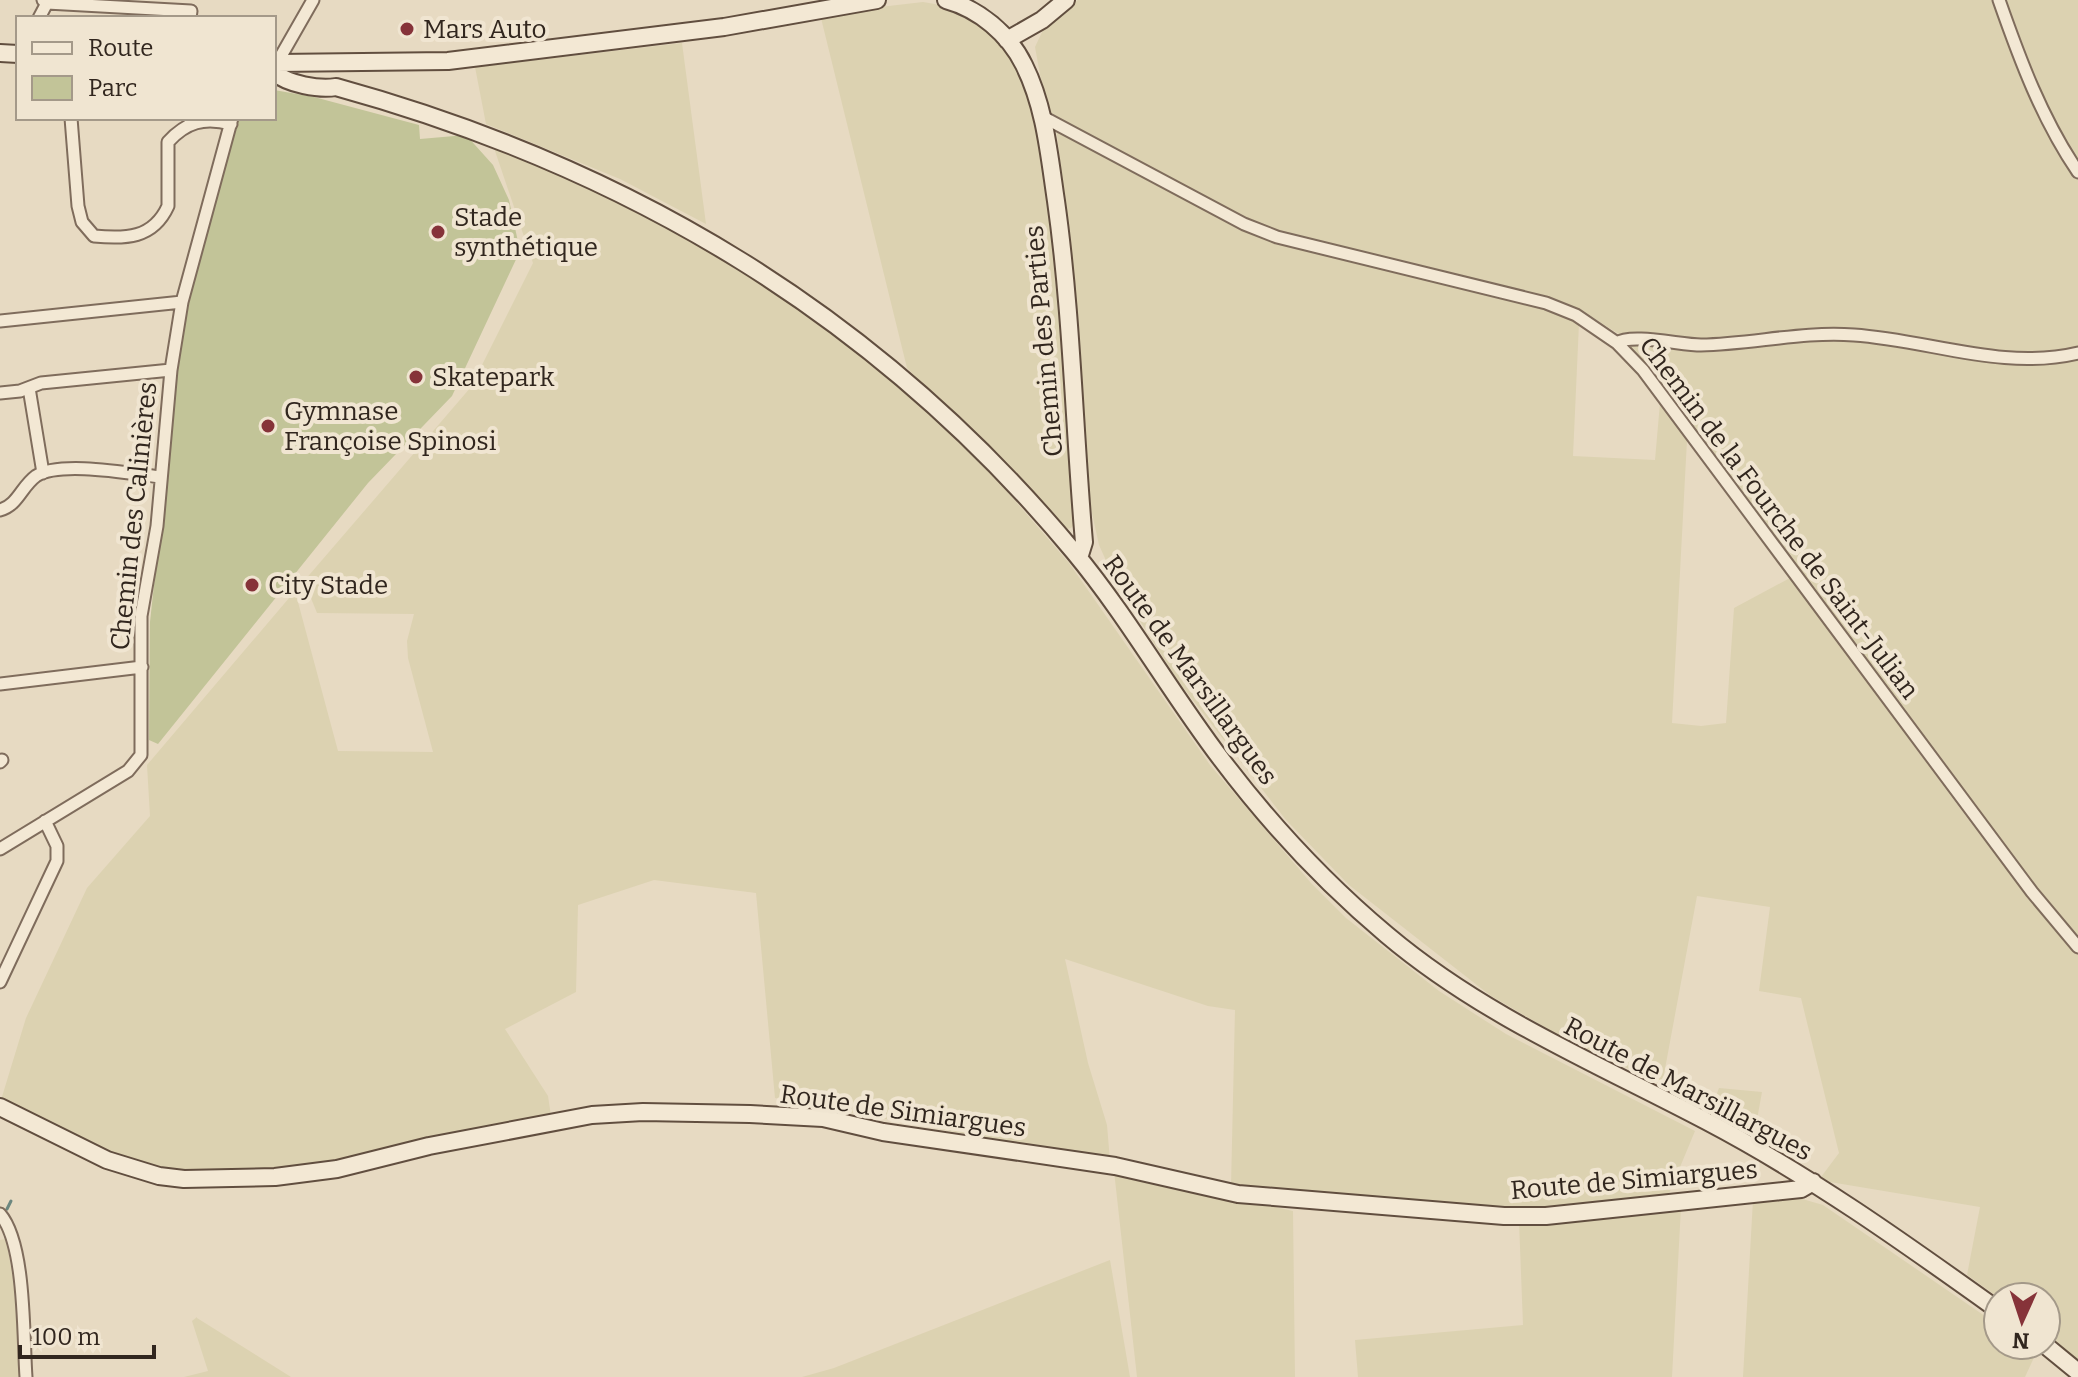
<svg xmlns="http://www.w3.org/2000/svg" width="2078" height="1377" viewBox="0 0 2078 1377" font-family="Bitter,serif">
<rect width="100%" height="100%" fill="#e7dac2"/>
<!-- farmland -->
<path fill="#dcd2b1" d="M1078 0H1996L2078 176V350L2018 358 1896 336 1697 341 1622 336 1579 309 1548 297 1279 231 1246 218 1047 113 1035 47 1043 30Z
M2002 0H2078V165L2038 93Z
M923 2 952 7 976 19 1003 44 1019 70 1037 116 1058 267 1076 522 1071 528 1064 530 907 368 820 14Z
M682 43 706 224 620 179 486 124 475 67Z
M1056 127 1268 240 1545 308 1579 323 1573 456 1655 460 1660 403 1687 440 1672 723 1701 726 1726 723 1734 608 1790 578 1968 819 2058 934 2078 952V1364L2046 1337V1297H1998L1967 1275 1980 1207 1830 1182 1821 1177 1839 1153 1801 998 1759 991 1770 907 1697 896 1662 1085 1553 1032 1491 996 1349 885 1286 820 1178 681 1117 585 1099 545 1090 504 1072 259Z
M493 145 545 166 700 242 810 312 908 394 992 474 1069 563 1210 765 1311 883 1346 918 1439 991 1506 1034 1695 1131 1668 1196 1537 1211 1231 1187 1235 1010 1208 1006 1065 959 1088 1063 1107 1125 1110 1161 775 1098 756 893 654 880 578 905 576 992 505 1029 548 1096 551 1116 356 1158 278 1170 190 1175 162 1170 97 1149 1 1100 26 1018 87 888 150 816 147 765 295 591 338 751 433 752 408 658 407 641 414 614 317 613 304 581 471 387 533 263Z
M1821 337 1935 349 2017 364 2039 365 2078 357V942L2065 929 1706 442 1626 344Z
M1719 1088 1762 1092 1754 1136 1710 1112Z
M1114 1171 1293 1211 1295 1377H1137Z
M1792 1196 1823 1205 1998 1325V1345H2028L2037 1351 2025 1377H1743L1753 1200Z
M1681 1207 1672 1377H1358L1355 1340 1523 1325 1519 1221Z
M6 1239 13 1278 21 1377H0V1240Z
M1110 1260 1130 1377H802L834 1368Z
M197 1317V1318L291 1377H184L208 1371 192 1321Z"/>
<!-- green -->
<path fill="#c2c498" d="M274 90 314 97 419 125 420 139 466 135 493 165 509 200 520 251 452 396 368 483 158 744 149 740 150 622 178 363 192 287 238 118H274Z"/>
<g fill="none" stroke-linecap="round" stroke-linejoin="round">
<!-- stream -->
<path stroke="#6c877f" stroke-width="3" d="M7 1209 11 1201"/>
<defs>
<path id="street" d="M1999 0C2020 60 2042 119 2078 172
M47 3 191 11 190 18
M39 18 47 3 43 0
M277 63 313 0
M71 118 78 206 82 222 94 236C125 239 153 239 168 206V142C186 122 204 117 231 124
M1045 118 1244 224 1277 237 1546 303 1576 315 1617 343 1643 370 2032 892 2078 947
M0 321 182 302
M1617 343C1631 333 1681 345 1701 345 1753 344 1803 331 1854 335 1929 340 2003 371 2078 353
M29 388 43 473
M0 393 20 391 41 383 171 370
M0 510C18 505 21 487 36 476 60 460 133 474 161 477
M0 684 142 667
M0 762 2 760
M0 849 128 771 141 755V616L157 526 171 370 182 302 232 118
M0 982 57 861V846L45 821
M0 1214C26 1244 23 1337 26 1377"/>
<path id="secondary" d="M946 0C979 9 1009 34 1024 65 1045 107 1049 154 1056 201 1072 314 1074 428 1084 542L1079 558
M1007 40 1042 20 1066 0
M0 53 18 54
M274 66 277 63 448 61 724 27 877 0
M275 73C288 84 319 90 336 87 630 168 878 316 1074 552 1128 617 1170 692 1221 759 1270 824 1325 883 1387 935 1483 1016 1596 1063 1706 1121 1809 1175 1903 1242 1998 1310
M0 1107 107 1160 159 1176 184 1179 275 1177 337 1169 429 1146 592 1115 643 1112 750 1114 823 1118 883 1132 1115 1166 1238 1194 1504 1216H1546L1801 1189 1813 1182
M2045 1345 2078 1372"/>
</defs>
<!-- street casing -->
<use href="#street" stroke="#7f6c5c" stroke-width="15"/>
<!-- secondary casing -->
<use href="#secondary" stroke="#614e3f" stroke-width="20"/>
<!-- street -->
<use href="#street" stroke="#f3e8d4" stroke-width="11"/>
<!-- secondary -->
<use href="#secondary" stroke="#f3e8d4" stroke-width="16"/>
</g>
<!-- markers -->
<g fill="#863339" stroke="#f0e5d1" stroke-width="3">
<circle cx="407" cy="29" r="8"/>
<circle cx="438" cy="232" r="8"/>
<circle cx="416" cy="377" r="8"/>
<circle cx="268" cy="426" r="8"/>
<circle cx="252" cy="585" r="8"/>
</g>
<g text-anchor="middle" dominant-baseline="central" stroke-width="8" stroke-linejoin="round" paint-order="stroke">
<!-- poi labels -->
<g font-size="26" fill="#31261e" stroke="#f0e5d1" text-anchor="start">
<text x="423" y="29">Mars Auto</text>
<text x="454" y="217">Stade<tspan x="454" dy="30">synthétique</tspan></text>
<text x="432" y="377">Skatepark</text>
<text x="284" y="411">Gymnase<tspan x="284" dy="30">Françoise Spinosi</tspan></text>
<text x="268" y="585">City Stade</text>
</g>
<!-- street labels -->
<g font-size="26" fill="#31261e" stroke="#f0e5d1">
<text transform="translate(1044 341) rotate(-95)">Chemin des Parties</text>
<text transform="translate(134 516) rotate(-84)">Chemin des Calinières</text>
<text transform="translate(1779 518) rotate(53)">Chemin de la Fourche de Saint-Julian</text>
<text transform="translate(1190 670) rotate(54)">Route de Marsillargues</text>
<text transform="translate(1688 1089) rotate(28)">Route de Marsillargues</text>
<text transform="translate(903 1111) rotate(8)">Route de Simiargues</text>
<text transform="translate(1634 1180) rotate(-5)">Route de Simiargues</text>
</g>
</g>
<!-- legend -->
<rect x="16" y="16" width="260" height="104" fill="#f0e5d1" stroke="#a49989" stroke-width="2"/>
<rect x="32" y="42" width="40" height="12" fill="#f3e8d4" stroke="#a49989" stroke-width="2"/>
<text x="88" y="56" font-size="24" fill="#31261e">Route</text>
<rect x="32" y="76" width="40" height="24" fill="#c2c498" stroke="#a49989" stroke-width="2"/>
<text x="88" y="96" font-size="24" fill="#31261e">Parc</text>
<!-- north arrow -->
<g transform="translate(2022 1321) rotate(183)"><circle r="38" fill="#f0e5d1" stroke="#a49989" stroke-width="2"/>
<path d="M0-6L14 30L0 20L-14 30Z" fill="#863339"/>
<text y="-12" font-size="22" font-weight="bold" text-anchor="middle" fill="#31261e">N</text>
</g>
<!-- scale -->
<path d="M20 1345v12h134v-12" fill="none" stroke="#31261e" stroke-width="4"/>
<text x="32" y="1345" font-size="24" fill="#31261e" stroke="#f0e5d1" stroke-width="6" paint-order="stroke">100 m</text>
</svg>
